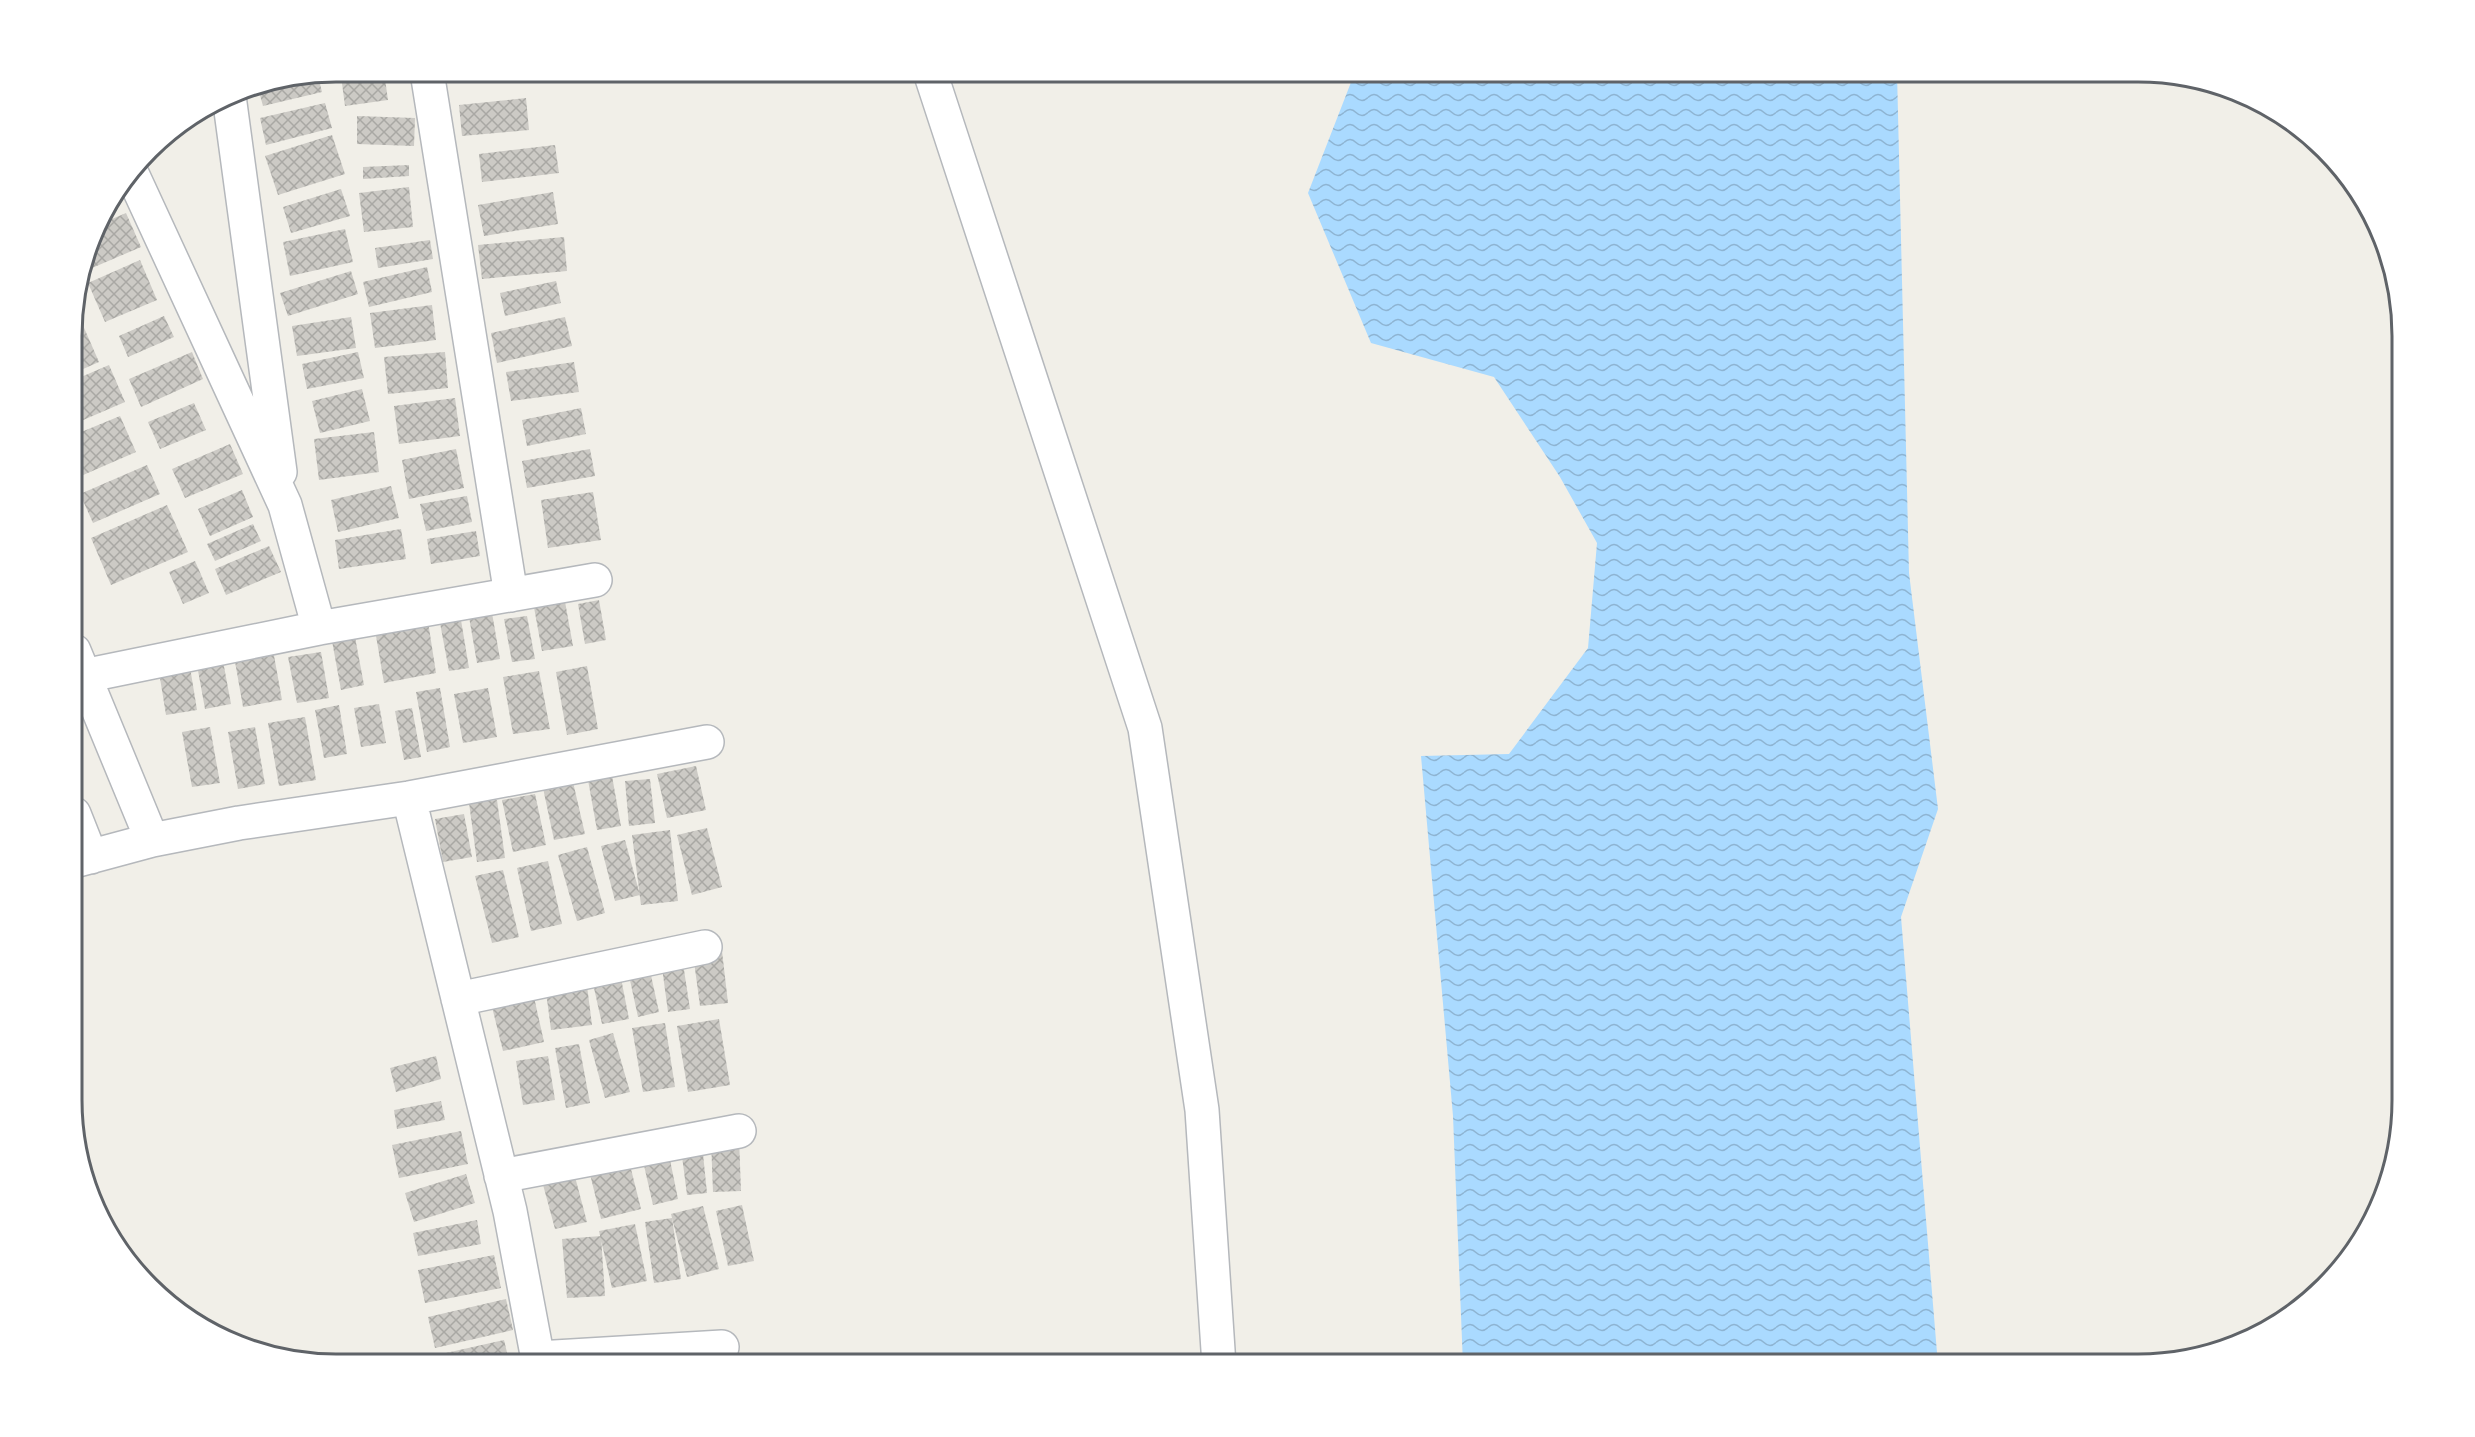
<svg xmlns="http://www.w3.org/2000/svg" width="2475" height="1437" viewBox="0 0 2475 1437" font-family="'Space Grotesk',sans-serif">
<defs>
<pattern id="water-waves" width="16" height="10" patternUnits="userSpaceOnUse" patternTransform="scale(1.5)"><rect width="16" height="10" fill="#aadaff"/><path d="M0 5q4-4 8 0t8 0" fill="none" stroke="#8eb4d2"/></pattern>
<pattern id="building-cross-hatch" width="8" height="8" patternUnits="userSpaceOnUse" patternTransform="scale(1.5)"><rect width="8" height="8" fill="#cccac5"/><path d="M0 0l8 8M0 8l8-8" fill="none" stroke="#a9a8a4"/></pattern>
</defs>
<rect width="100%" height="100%" fill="#f1efe8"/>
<!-- water -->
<path fill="url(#water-waves)" d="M1355 72H1897L1909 573 1938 809 1901 917 1938 1365H1463L1453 1116 1421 756 1509 754 1588 648 1597 543 1560 477 1494 377 1371 343 1308 193Z"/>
<!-- building -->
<path fill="url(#building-cross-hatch)" d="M372 72H384L388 100 345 106 341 76Z
M480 72H517L518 76 481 80Z
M318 76 322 92 263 106 258 88Z
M526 98 529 130 462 136 459 105Z
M325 103 332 128 266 145 260 118Z
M357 116 415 118 414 146 357 144Z
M332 135 345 174 278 195 265 156Z
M555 145 559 173 482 182 479 154Z
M409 165V176L363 179V167Z
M409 187 413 227 364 232 359 193Z
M341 189 350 216 291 233 283 207Z
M553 192 558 224 484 236 478 205Z
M126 213 141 247 85 271 98 225Z
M345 229 353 262 290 276 283 242Z
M564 237 567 271 482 279 478 245Z
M430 240 433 259 378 268 375 248Z
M140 260 157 300 105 322 88 283Z
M427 267 432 292 369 307 363 282Z
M351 271 358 294 288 316 280 293Z
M556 281 561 303 505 316 500 293Z
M432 305 436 340 375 348 370 313Z
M78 314 99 362 74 373V316Z
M164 316 174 337 128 357 119 336Z
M351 317 356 348 297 356 292 326Z
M565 317 572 346 497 363 491 333Z
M192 352 203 379 141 407 129 379Z
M358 352 364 378 307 389 302 364Z
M445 352 448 388 388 394 384 357Z
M574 362 579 392 511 401 506 372Z
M109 365 125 402 74 424V380Z
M362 389 370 421 320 433 312 401Z
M455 398 460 436 399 444 394 406Z
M194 403 206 430 160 449 148 422Z
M581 408 586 434 527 446 522 420Z
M120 416 136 452 74 479V435Z
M374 432 379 472 319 480 314 439Z
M230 444 243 474 185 498 172 469Z
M456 449 464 488 409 499 402 460Z
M590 449 595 476 527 488 522 461Z
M147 465 160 494 93 523 80 494Z
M391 486 399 518 338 532 331 500Z
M242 490 253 517 210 536 198 509Z
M593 492 601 540 548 548 541 500Z
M467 496 472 522 426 531 420 504Z
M167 505 188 552 111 585 91 538Z
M253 524 261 541 215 561 207 544Z
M401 529 406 559 339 569 335 540Z
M476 531 480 556 431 564 427 539Z
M269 546 281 572 226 595 215 569Z
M195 561 209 593 183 604 169 572Z
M564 596 573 646 542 651 533 602Z
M599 600 606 640 585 644 578 604Z
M492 613 500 659 477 663 469 617Z
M427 615 436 673 384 683 374 624Z
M527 616 535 659 512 662 504 619Z
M461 620 469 668 449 671 440 623Z
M355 637 364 685 341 690 332 641Z
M273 650 282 700 243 707 234 656Z
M321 652 329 698 297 703 288 657Z
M223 661 231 704 205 709 197 665Z
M587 666 598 729 567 735 556 672Z
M190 667 197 710 166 715 159 672Z
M539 671 550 729 513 734 503 677Z
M440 688 450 747 427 752 416 692Z
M488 688 497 737 463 743 454 694Z
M379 704 386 743 361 747 354 708Z
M339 705 347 754 324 758 315 710Z
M412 708 421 757 404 760 395 711Z
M305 717 316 780 279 786 268 723Z
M210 727 220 783 192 787 182 732Z
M255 727 265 784 238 789 228 732Z
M696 766 706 810 667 818 657 774Z
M612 776 621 826 597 830 588 780Z
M650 779 655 823 629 826 625 781Z
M573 782 585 834 554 840 543 788Z
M535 794 546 845 513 852 502 800Z
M497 800 505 858 477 862 469 803Z
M464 814 472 857 443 862 435 819Z
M707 828 722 887 692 895 677 835Z
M670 830 678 901 641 905 632 835Z
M625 840 640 895 615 901 601 846Z
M587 847 605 913 577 921 558 855Z
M548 861 562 924 531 931 517 868Z
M503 870 519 937 492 943 475 876Z
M722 951 728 1003 700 1006 693 954Z
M682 957 690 1009 668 1012 661 960Z
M649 966 659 1012 638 1017 628 971Z
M620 973 629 1019 602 1024 592 979Z
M586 978 592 1025 551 1030 545 984Z
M534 997 544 1042 503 1051 492 1007Z
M719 1019 730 1085 688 1092 677 1026Z
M665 1023 675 1087 643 1092 632 1028Z
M613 1033 630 1092 605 1098 589 1040Z
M579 1044 590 1103 566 1108 555 1048Z
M436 1056 441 1079 396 1092 390 1068Z
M548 1056 555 1100 523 1105 516 1061Z
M441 1101 445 1120 397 1129 394 1110Z
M461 1131 468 1164 399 1178 392 1145Z
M739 1138 741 1191 713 1192 711 1140Z
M703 1154 707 1193 687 1195 682 1156Z
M669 1155 678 1199 653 1205 643 1161Z
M630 1165 641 1209 601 1219 590 1174Z
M574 1173 587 1222 555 1229 542 1181Z
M466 1174 475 1203 414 1222 405 1193Z
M742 1205 754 1261 728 1266 716 1211Z
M703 1206 719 1269 687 1277 671 1214Z
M672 1218 681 1279 654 1283 645 1222Z
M477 1220 481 1244 418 1256 413 1233Z
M635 1224 647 1281 612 1288 599 1231Z
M601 1236 605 1296 567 1298 562 1239Z
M494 1255 501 1288 425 1303 418 1270Z
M506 1299 513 1330 435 1348 428 1317Z
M504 1340 510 1365H440L437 1355Z
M742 1355V1365H698V1356Z"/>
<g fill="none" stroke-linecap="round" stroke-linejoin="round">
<defs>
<path id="minor" d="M427 72 511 595
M930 72 1145 728 1202 1110 1219 1365
M229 96 280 472
M133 176 285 505 319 628
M74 651 152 840
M74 678 319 628 595 580
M409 798 510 1211 539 1365
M74 814 91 857
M74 861 152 840 239 823 409 798 707 742
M458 999 705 947
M501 1176 739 1131
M538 1358 722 1347"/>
</defs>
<!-- minor casing -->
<use href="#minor" stroke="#b5b8bc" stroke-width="36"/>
<!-- minor -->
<use href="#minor" stroke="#fff" stroke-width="33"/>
</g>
<!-- crop -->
<path d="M0 0H2475V1437H0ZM336 82H2138A254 254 0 0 1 2392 336V1100A254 254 0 0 1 2138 1354H336A254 254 0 0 1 82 1100V336A254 254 0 0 1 336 82Z" fill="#fff" fill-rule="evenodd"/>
<path fill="none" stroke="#5f6368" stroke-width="3" d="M336 82H2138A254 254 0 0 1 2392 336V1100A254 254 0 0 1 2138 1354H336A254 254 0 0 1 82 1100V336A254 254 0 0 1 336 82Z"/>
</svg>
